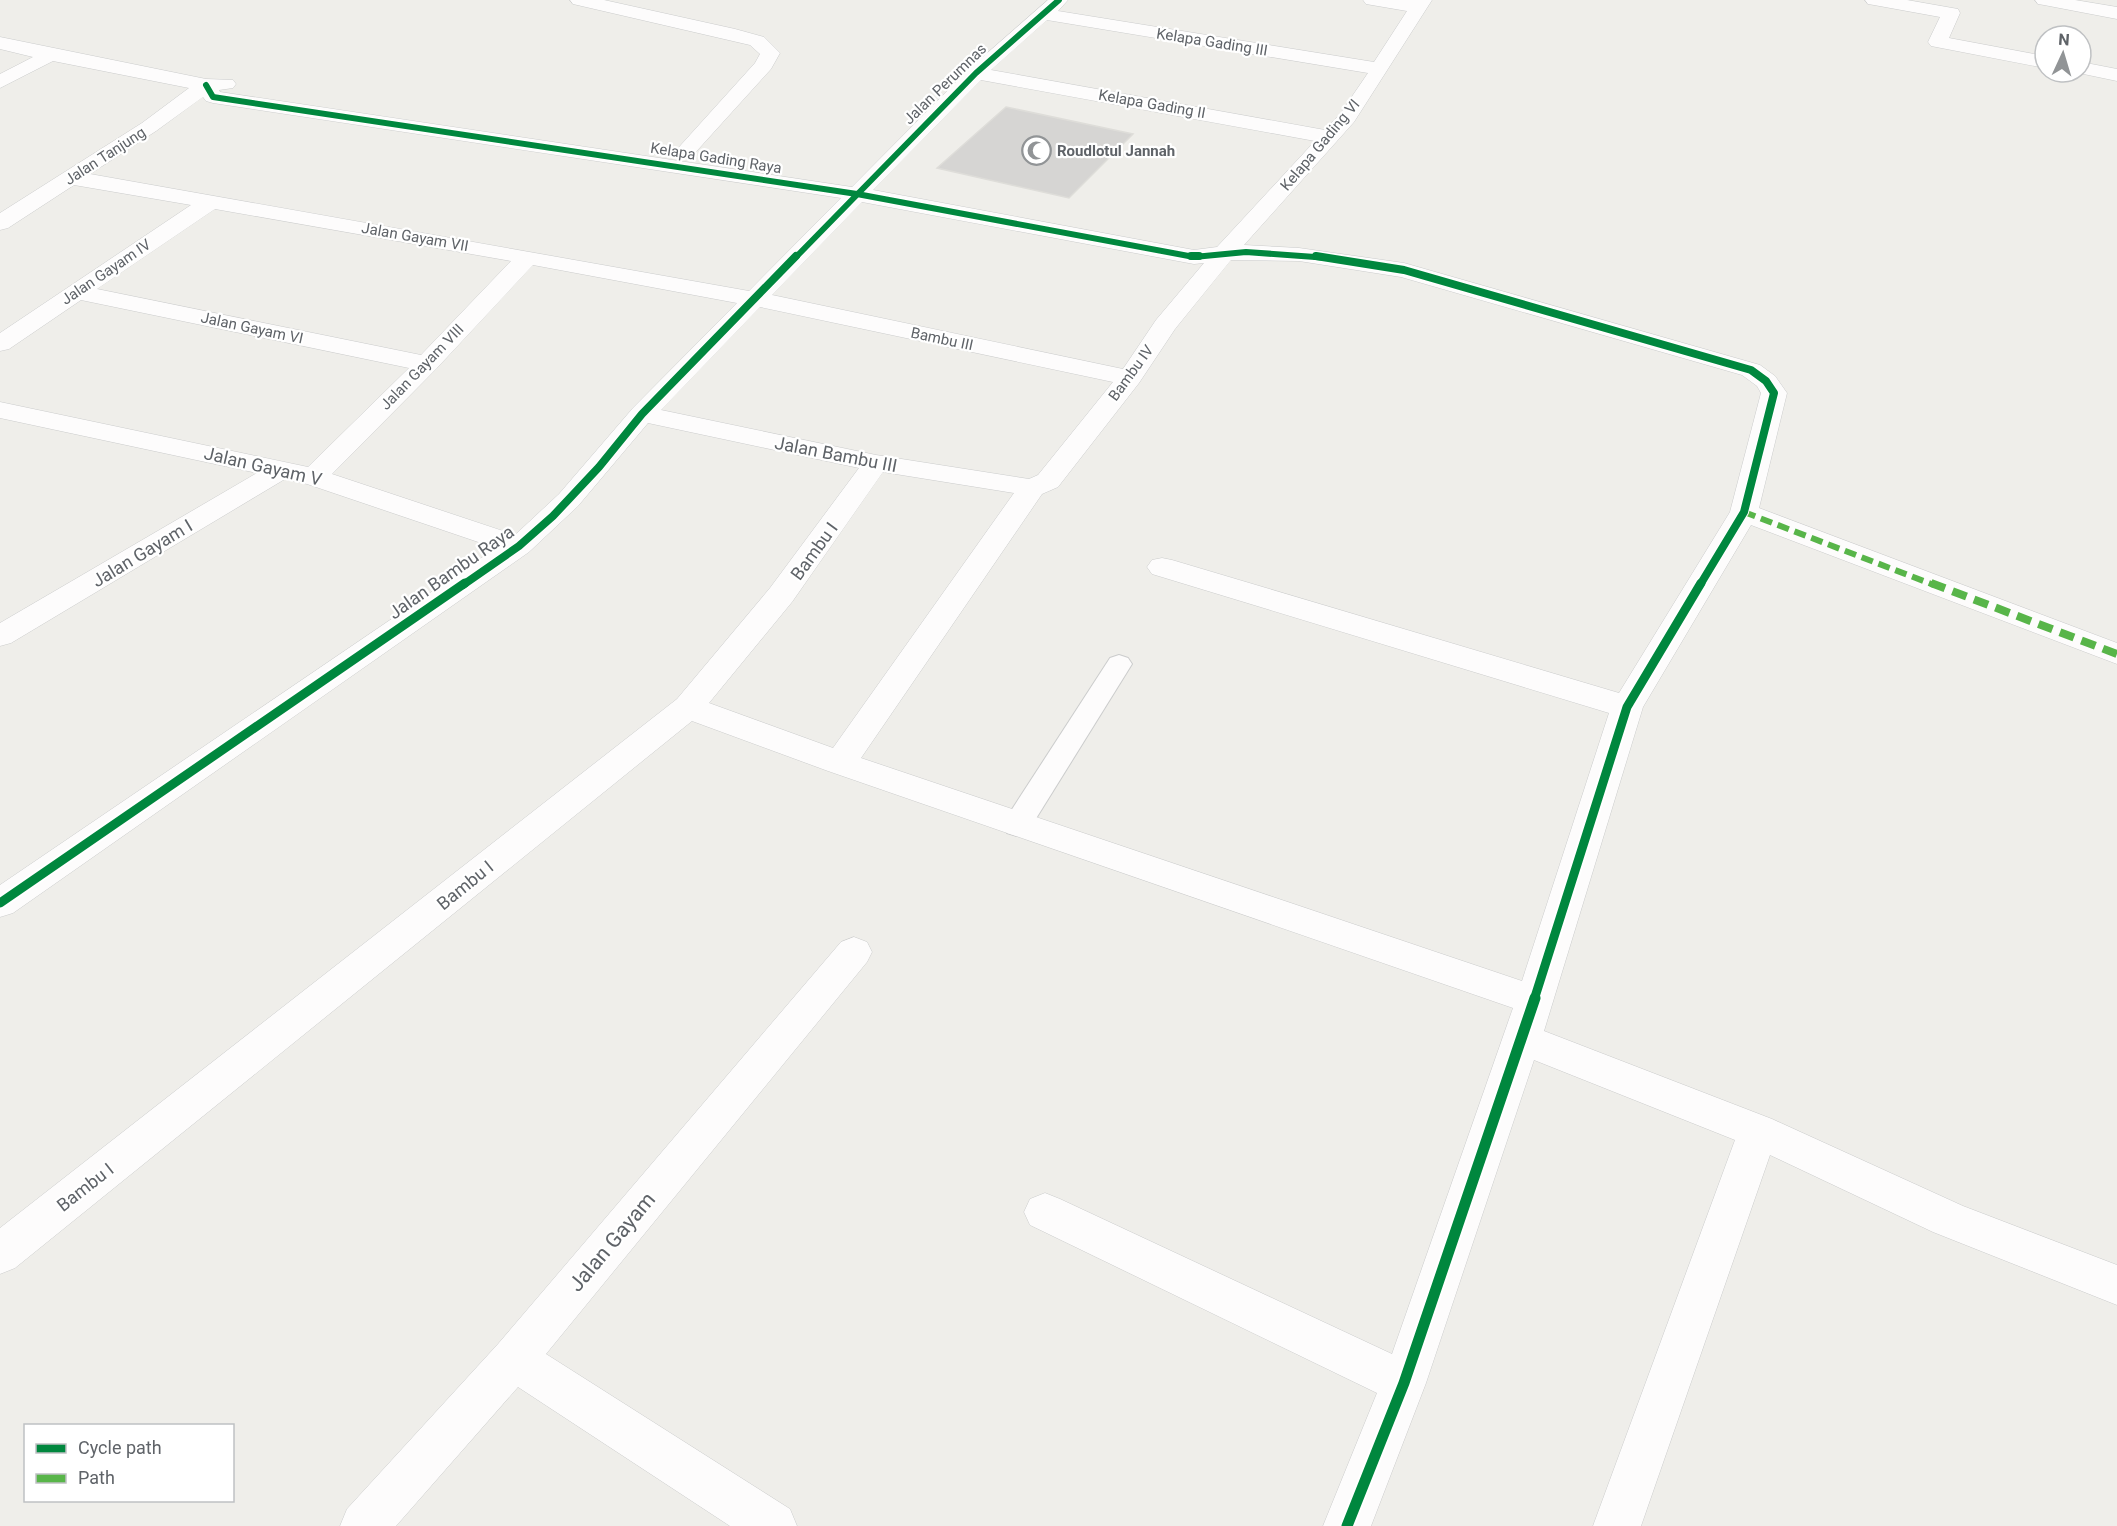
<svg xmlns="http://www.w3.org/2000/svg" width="2117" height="1526" viewBox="0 0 2117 1526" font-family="Roboto,sans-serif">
<rect width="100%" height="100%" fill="#efeeea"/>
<!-- building -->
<path fill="#d6d5d3" stroke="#deddd9" stroke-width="1.5" d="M1006 107 1133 134 1069 198 937 168Z"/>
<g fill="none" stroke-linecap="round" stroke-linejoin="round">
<defs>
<path id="service" d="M1119 655 1128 658 1132 664 1027 833 1017 836 1007 833 1002 825 1007 817 1110 658Z"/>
<path id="minor" d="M570 0H604L735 29 764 37 780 53 771 69 694 154 687 156 680 154 676 150 680 146 755 63 760 54 750 45 573 4Z
M1048 0H1068L1058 11 1374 62 1407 11 1366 4 1363 0H1432L1354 122 1244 245 1299 248 1404 263 1760 365 1775 376 1787 393 1759 508 2117 643V664L1751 525 1643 707 1544 1031 1772 1119 1963 1206 2117 1265V1305L1933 1232 1770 1155 1641 1526H1593L1735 1140 1534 1060 1426 1383 1371 1526H1323L1377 1393 1030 1225 1024 1212 1030 1199 1045 1193 1060 1199 1392 1354 1513 1008 828 771 692 721 15 1268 0 1274V1228L677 699 770 588 859 468 648 423 578 506 529 552 13 913 0 917V885L496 548 307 484 285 479 11 643 0 646V623L257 473 0 418V402L308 467 409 368 81 300 9 349 0 351V333L191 205 74 185 8 228 0 230V213L142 123 189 88 53 61 0 88V74L33 57 0 49V37L206 79 233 80 236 84 233 88 219 90 220 92 852 187 969 69ZM1047 20 1368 73 1340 114 1325 130 991 70ZM981 80 1315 141 1217 247 1194 250 873 190ZM203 97 206 101 213 103 841 198 749 291 90 174 156 131ZM862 202 1194 264 1204 263 1156 320 1123 369 772 295ZM215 209 511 261 421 355 97 289ZM1231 260 1299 261 1401 277 1742 375 1757 386 1761 393 1730 512 1619 693 1172 560 1162 558 1152 560 1147 567 1152 574 1609 713 1522 981 861 758 1042 494 1058 487 1139 383 1175 329ZM533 265 737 303 633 408 559 494 515 535 332 474 436 369ZM760 307 1113 382 1038 475 1029 479 876 455 661 410ZM883 472 1014 493 833 748 709 703 792 602Z
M1865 0H1907L1958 9 1960 13 1949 38 2045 56V68L1931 46 1928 42 1940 17 1874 5 1868 4Z
M2035 0H2075L2117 7V19L2044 5 2038 4Z
M2081 62 2117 69V81L2074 72H2081Z
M854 937 867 942 872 952 867 962 546 1354 790 1509 797 1526H730L518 1387 396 1526H340L347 1509 498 1344 841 942Z"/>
</defs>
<!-- service casing -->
<use href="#service" stroke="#cbcccc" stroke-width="2"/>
<!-- minor casing -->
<use href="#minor" stroke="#cbcccc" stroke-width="1"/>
<!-- service -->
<use href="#service" fill="#fdfcfc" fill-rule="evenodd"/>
<!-- minor -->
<use href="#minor" fill="#fdfcfc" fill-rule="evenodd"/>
<!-- quiet-far1 -->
<path stroke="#58b549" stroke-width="6" stroke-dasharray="12 6" stroke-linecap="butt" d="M1744 512 1934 585"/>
<!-- quiet -->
<path stroke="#58b549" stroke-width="8" stroke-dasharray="15 8" stroke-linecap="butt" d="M1931 583 2117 654"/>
<defs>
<path id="cycleway-far3" d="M206 85 213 97 857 194 1194 257 1246 252 1329 258
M795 258 976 73 1059 0"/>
<path id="cycleway-far2" d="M1191 256H1199
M1316 256 1404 270 1751 370 1766 381 1774 393 1744 512 1700 585
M463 585 519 546 553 516 599 467 642 414 796 256"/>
<path id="cycleway-far1" d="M0 903 465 583
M1534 1000 1627 707 1701 583"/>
<path id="cycleway" d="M1347 1526 1404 1383 1535 998"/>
</defs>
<!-- cycleway-far3 casing -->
<use href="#cycleway-far3" stroke="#fff" stroke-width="8"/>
<!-- cycleway-far2 casing -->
<use href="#cycleway-far2" stroke="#fff" stroke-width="10"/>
<!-- cycleway-far1 casing -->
<use href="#cycleway-far1" stroke="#fff" stroke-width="13"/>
<!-- cycleway casing -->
<use href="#cycleway" stroke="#fff" stroke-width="15"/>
<!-- cycleway-far3 -->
<use href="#cycleway-far3" stroke="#00873e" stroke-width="6"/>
<!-- cycleway-far2 -->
<use href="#cycleway-far2" stroke="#00873e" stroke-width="8"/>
<!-- cycleway-far1 -->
<use href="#cycleway-far1" stroke="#00873e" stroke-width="9"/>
<!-- cycleway -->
<use href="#cycleway" stroke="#00873e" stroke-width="11"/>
</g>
<!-- icons -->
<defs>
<symbol id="mosque-ring" viewBox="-11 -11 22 22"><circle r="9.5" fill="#fff" stroke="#919496" stroke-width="1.5"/><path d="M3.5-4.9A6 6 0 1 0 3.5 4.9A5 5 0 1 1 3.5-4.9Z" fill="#919496"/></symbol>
</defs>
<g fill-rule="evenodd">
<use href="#mosque-ring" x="1020" y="134" width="33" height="33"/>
</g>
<g text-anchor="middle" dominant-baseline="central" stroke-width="4.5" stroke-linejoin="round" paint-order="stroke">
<!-- far-street labels -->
<g font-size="15" fill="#5f6368" stroke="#fff">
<text transform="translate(1212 42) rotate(9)">Kelapa Gading III</text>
<text transform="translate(945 84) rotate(-44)">Jalan Perumnas</text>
<text transform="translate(1152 104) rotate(10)">Kelapa Gading II</text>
<text transform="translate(1320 145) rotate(-50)">Kelapa Gading VI</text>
<text transform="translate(105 156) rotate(-33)">Jalan Tanjung</text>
<text transform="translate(716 158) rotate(9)">Kelapa Gading Raya</text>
<text transform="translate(415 237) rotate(10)">Jalan Gayam VII</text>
<text transform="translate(106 272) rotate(-34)">Jalan Gayam IV</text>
<text transform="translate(252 328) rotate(12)">Jalan Gayam VI</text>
<text transform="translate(942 339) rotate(12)">Bambu III</text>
<text transform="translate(422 367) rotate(-46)">Jalan Gayam VIII</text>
<text transform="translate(1131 373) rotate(-54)">Bambu IV</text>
</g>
<!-- far-poi labels -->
<g font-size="15" font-weight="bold" fill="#5f6368" stroke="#fff" text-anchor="start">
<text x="1057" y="151">Roudlotul Jannah</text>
</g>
<!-- street labels -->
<g font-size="18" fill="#5f6368" stroke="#fff">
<text transform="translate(836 454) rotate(11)">Jalan Bambu III</text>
<text transform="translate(263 466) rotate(13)">Jalan Gayam V</text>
<text transform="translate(814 551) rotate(-54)">Bambu I</text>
<text transform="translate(142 553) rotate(-31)">Jalan Gayam I</text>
<text transform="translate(451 572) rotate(-35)">Jalan Bambu Raya</text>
<text transform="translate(465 885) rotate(-39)">Bambu I</text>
<text transform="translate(85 1187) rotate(-38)">Bambu I</text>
</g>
<!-- near-street labels -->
<g font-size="21" fill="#5f6368" stroke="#fff">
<text transform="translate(612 1242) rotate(-50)">Jalan Gayam</text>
</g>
</g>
<!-- legend -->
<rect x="24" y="1424" width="210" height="78" fill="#ffffff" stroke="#bfc1c3" stroke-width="1.5"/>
<rect x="36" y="1444" width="30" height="9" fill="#00873e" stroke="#bfc1c3" stroke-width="1.5"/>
<text x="78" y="1454" font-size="18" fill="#5f6368">Cycle path</text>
<rect x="36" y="1474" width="30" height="9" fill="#58b549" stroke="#bfc1c3" stroke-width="1.5"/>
<text x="78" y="1484" font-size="18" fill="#5f6368">Path</text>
<!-- north arrow -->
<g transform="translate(2063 54) rotate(4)"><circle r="28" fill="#ffffff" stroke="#bfc1c3" stroke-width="1.5"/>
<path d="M0-4.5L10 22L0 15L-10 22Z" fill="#919496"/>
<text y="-9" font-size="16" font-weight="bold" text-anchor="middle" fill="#5f6368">N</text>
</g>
</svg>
